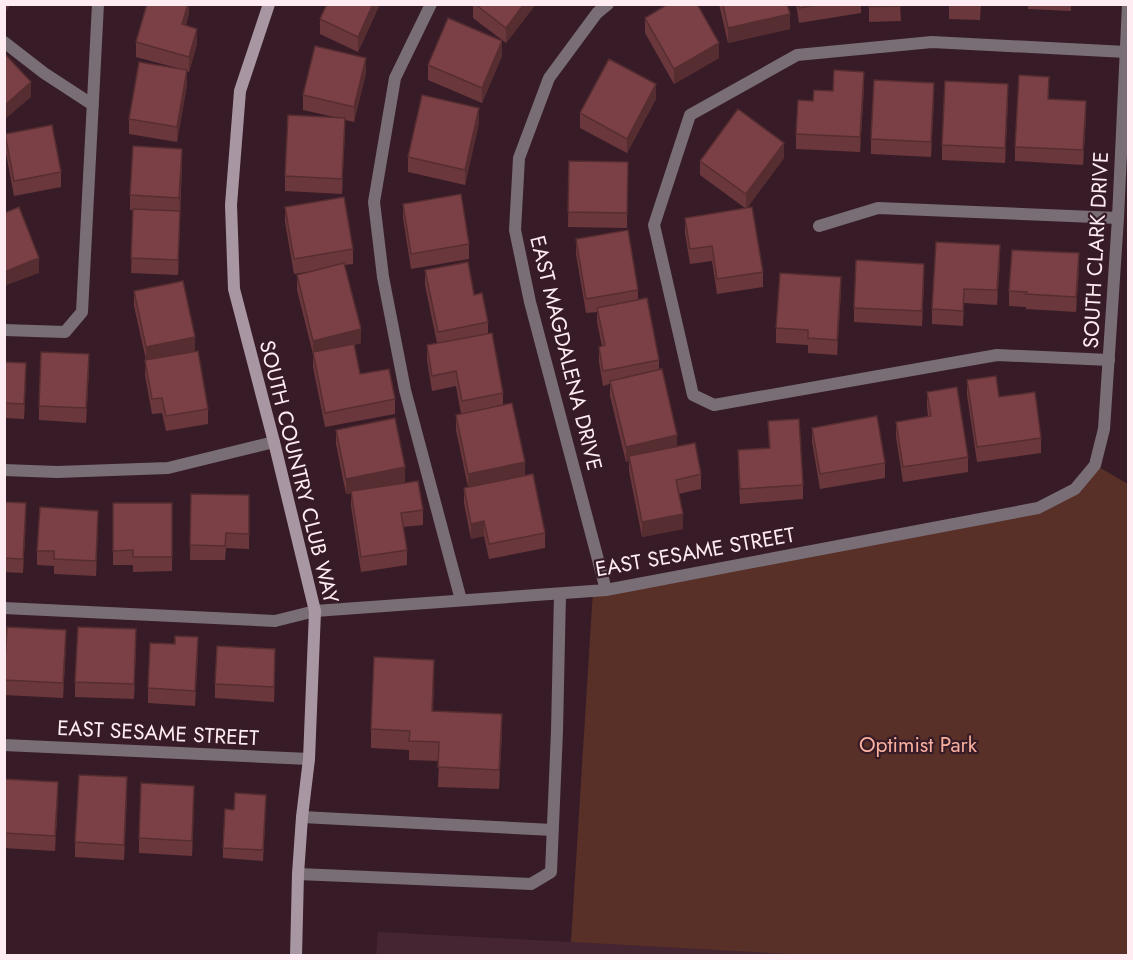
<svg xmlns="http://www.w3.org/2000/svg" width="1133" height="960" viewBox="0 0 1133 960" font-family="Jost,sans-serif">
<rect width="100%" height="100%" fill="#371c27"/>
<!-- built -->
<path fill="#462532" d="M378 932 827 955 376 956Z"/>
<!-- green -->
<path fill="#593027" d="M1095 465 1128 484V955L827 956 571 942 593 591 1038 508 1075 489Z"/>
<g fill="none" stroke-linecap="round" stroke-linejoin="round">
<!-- lane -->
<path stroke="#796d76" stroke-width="12" d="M431 4 395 78 374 202 383 277 405 390 461 600
M4 42 44 73 93 105
M4 330 65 332 82 312 98 4
M1109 360 997 355 714 405 693 395 654 225 690 115 797 55 932 42 1126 52
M4 608 275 621 315 611
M302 817 553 830
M298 874 531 884 551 872 557 731 560 594"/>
<!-- street -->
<path stroke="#796d76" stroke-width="12" d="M819 226 878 208 1118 218
M4 470 57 472 168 468 274 442
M606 590 530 302 515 230 519 158 549 78 597 13 608 4
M315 611 606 590 1038 508 1075 489 1095 465 1104 429 1118 218 1128 4
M4 745 309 759"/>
<!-- secondary -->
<path stroke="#a996a3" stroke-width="12" d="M269 4 240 91 231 205 234 289 274 442 315 611 309 759 302 817 298 874 296 956"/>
</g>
<!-- wall -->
<path fill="#6a373c" d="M189 4V13L186 25 197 44 189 72 187 71V85L177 142 129 134V119L177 68 136 57V42Z
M327 4H380L358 52 320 34V19Z
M473 4H536L506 43 473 18Z
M719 4H787L790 29 728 43Z
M796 4H861V13L799 23Z
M869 4H900L901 21 869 22Z
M949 4H981L980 20 949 19Z
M1028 4H1071V11L1028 9Z
M645 18 719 58 674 84 645 33Z
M502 56 482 103 428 80V65Z
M366 73 354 122 345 120 342 194 285 191V176L334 117 303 110V95Z
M864 87 860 152 796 149V134L813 101 833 91Z
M934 98 931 157 871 154V139Z
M656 99 627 153 580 128V113Z
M1008 99 1005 163 942 160V145Z
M1049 99 1086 116 1083 165 1015 161V147Z
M479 123 465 185 408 172V157Z
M5 134 61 172V187L14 196 5 148Z
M784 158 747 208 763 272V287L717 294 712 261 690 264 685 233V218L745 208 700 175V161Z
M569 161 628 162 627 228 568 227Z
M182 164 178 275 131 273 133 210H130V195Z
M403 204 469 244V259L411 269 403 218Z
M285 207 353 249V264L344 265 361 343 354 345 360 374 395 399V414L325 427 313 367V354L297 290V275L313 271 294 274 285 222Z
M576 239 638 290V300L659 360V370L677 447 701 474V489L678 494 683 529 642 537 629 471V461L626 462 610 396V384L603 386 599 362V347L602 346 597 322V312L586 313 576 254Z
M1000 260 997 305 964 303 963 326 932 324V309Z
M1079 268 1076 312 1026 309V307L1009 306V291Z
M425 270 474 295 488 322V334L503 393V405L525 476 545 533V548L489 559 484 536 471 539 464 503V488L468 487 456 430V415L461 414 456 386 432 391 427 360V345L437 343 425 285Z
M924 279 922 326 854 322V308Z
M134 291 195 352 208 409V424L166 431 162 413 152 414 145 375 146 360 134 306Z
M841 292 837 355 808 353V345L776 343V328Z
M4 362 26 378 24 419 4 418Z
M89 369 86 423 39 420V406Z
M967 380 999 397 1041 438V453L977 462 967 395Z
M927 392 968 457V472L903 482 896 437V422L928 417 927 407Z
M768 421 803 485V499L740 504 738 465V450L769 448Z
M812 428 885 463V478L820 489 812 442Z
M336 430 405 482 390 485 423 510V525L403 527 407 550V565L361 572 351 506V493L346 494 336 444Z
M191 494 249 495V549L226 548 225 560H190Z
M4 502 26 518 23 573 4 572Z
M113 503H172V571L133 572V565H113Z
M98 525 96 576 54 574V566L37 565V551Z
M136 644 134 699 75 697V682Z
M66 645 63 698 4 695V678Z
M198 652 195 706 148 703V688Z
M275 664 274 702 215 698V684Z
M434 679 433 711 502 733 499 789 438 787 439 761 409 760V750L371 748V729Z
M4 779 58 797 55 851 4 848Z
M127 792 124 860 75 857V842Z
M194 801 192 856 139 853V838Z
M266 805 263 861 223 858V848L234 810Z"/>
<!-- shaded-wall -->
<path fill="#562d31" d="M4 4H11L4 14Z
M188 4H189V13L182 39V24Z
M373 4H380L358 52V37Z
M524 4H536L506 43V28Z
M790 14V29L728 43V28Z
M197 29V44L189 72V57Z
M502 41V56L482 103V88Z
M719 43V58L674 84V69Z
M366 58V73L354 122V107Z
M187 70V85L177 142V127Z
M864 72V87L860 152V137Z
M31 82V97L4 120V106Z
M934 83V98L931 157V142Z
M656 84V99L627 153V139Z
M1008 84V99L1005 163V148Z
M1086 101V116L1083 165V150Z
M479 108V123L465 185V170Z
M345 118V133L342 194V179Z
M784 143V158L746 209V194Z
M182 149V164L179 213V198Z
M180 211V226L178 275V260Z
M1000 245V260L997 305V290Z
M1079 253V268L1076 312V297Z
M39 258V273L4 286V272Z
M924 264V279L922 326V311Z
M841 277V292L837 355V340Z
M361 329V343L313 356V341Z
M195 337V352L146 362V347Z
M89 354V369L86 423V408Z
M26 363V378L24 419V404Z
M677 435V450L629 456V461L626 462V447Z
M525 462V477L468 489V474Z
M405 467V482L346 494V479Z
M26 503V518L23 573V559Z
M98 511V525L96 576V561Z
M683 514V529L642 537V522Z
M484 521V536L471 539V524Z
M136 629V644L134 699V684Z
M66 630V645L63 698V683Z
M198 637V652L195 706V691Z
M275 649V664L274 702V687Z
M434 660V679L432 730V711Z
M502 714V733L499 789V770Z
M127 777V792L124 860V845Z
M58 782V797L55 851V836Z
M194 786V801L192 856V841Z"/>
<!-- building -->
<path fill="#7b4046" stroke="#562d31" stroke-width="1.5" d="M147 4H188L182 24 197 29 189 57 136 42Z
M327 4H373L358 37 320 19Z
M475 4H524L506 28Z
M668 4H697L719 43 674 69 645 18Z
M723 4H787L790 14 728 28Z
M799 4H821L799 8Z
M869 4H900L901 6 869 7Z
M448 18 502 41 482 88 428 65Z
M315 46 366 58 354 107 303 95Z
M4 53 31 82 4 106Z
M609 59 656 84 627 139 580 113Z
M139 62 187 70 177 127 129 119Z
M834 70 864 72 860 137 796 134 798 100 813 101 814 90 833 91Z
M1019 75 1049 77 1048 99 1086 101 1083 150 1015 147Z
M874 80 934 83 931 142 871 139Z
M945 81 1008 84 1005 148 942 145Z
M422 95 479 108 465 170 408 157Z
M738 109 784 143 746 194 700 161Z
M288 115 345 118 342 179 285 176Z
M52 125 61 172 14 181 5 134Z
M133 146 182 149 179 198 130 195Z
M569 161 628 162 627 213 568 212Z
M461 194 469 244 411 254 403 204Z
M344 197 353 249 294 259 285 207Z
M19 207 39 258 4 272V213Z
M752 207 763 272 717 279 712 246 690 249 685 218Z
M133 209 180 211 178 260 131 258Z
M628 230 638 290 586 299 576 239Z
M936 242 1000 245 997 290 964 289 963 311 932 309Z
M1012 250 1079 253 1076 297 1026 294 1027 292 1009 291Z
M856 260 924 264 922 311 854 308Z
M468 262 474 295 482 293 488 322 438 332 425 270Z
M344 263 361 329 313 341 297 275Z
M780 273 841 277 837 340 808 338V330L776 328Z
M183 281 195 337 146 347 134 291Z
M647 298 659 360 603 371 599 347 605 345 597 308Z
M492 333 503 393 462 401 456 371 432 376 427 345Z
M354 344 360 374 389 369 395 399 325 413 313 352Z
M198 351 208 409 166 416 162 398 152 399 145 360Z
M41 352 89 354 86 408 39 406Z
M4 362 26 363 24 404 4 403Z
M662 369 677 435 626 447 610 381Z
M996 376 999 397 1035 392 1041 438 977 447 967 380Z
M957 387 968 457 903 467 896 422 931 416 927 392Z
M512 403 525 462 468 474 456 415Z
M877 416 885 463 820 474 812 428Z
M395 418 405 467 346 479 336 430Z
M799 419 803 485 740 489 738 450 770 448 768 421Z
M695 443 701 474 676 480 683 514 642 522 629 456Z
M533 474 545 533 489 544 484 521 471 524 464 488Z
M418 481 423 510 401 513 407 550 361 557 351 491Z
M191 494 249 495V534L226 533 225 546 190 545Z
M4 502 26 503 23 559 4 558Z
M113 503H172V557H133V550L113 551Z
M40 507 98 511 96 561 54 559V551H37Z
M7 627 66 630 63 683 4 680Z
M78 627 136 629 134 684 75 682Z
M175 636 198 637 195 691 148 688 150 643 175 644Z
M217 646 275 649 274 687 215 684Z
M374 657 434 660 432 711 502 714 499 770 438 767 439 742 409 741 410 731 371 729Z
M79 775 127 777 124 845 75 842Z
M4 779 58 782 55 836 4 833Z
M141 783 194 786 192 841 139 838Z
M235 793 266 795 263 850 223 848 225 809 234 810Z"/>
<g text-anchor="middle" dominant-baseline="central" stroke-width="4.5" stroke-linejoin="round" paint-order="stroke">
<!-- street labels -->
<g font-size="21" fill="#ffecf2" stroke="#371c27">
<text transform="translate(1096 250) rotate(-87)">SOUTH CLARK DRIVE</text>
<text transform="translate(566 353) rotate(76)">EAST MAGDALENA DRIVE</text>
<text transform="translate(299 472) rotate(76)">SOUTH COUNTRY CLUB WAY</text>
<text transform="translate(695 552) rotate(-10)">EAST SESAME STREET</text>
<text transform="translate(158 733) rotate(3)">EAST SESAME STREET</text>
</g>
<!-- park labels -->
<g font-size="21" fill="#f9b09f" stroke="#371c27">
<text x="918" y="745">Optimist Park</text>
</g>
</g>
<!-- border -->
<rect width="1133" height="960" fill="none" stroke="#ffecf2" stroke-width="12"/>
</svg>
